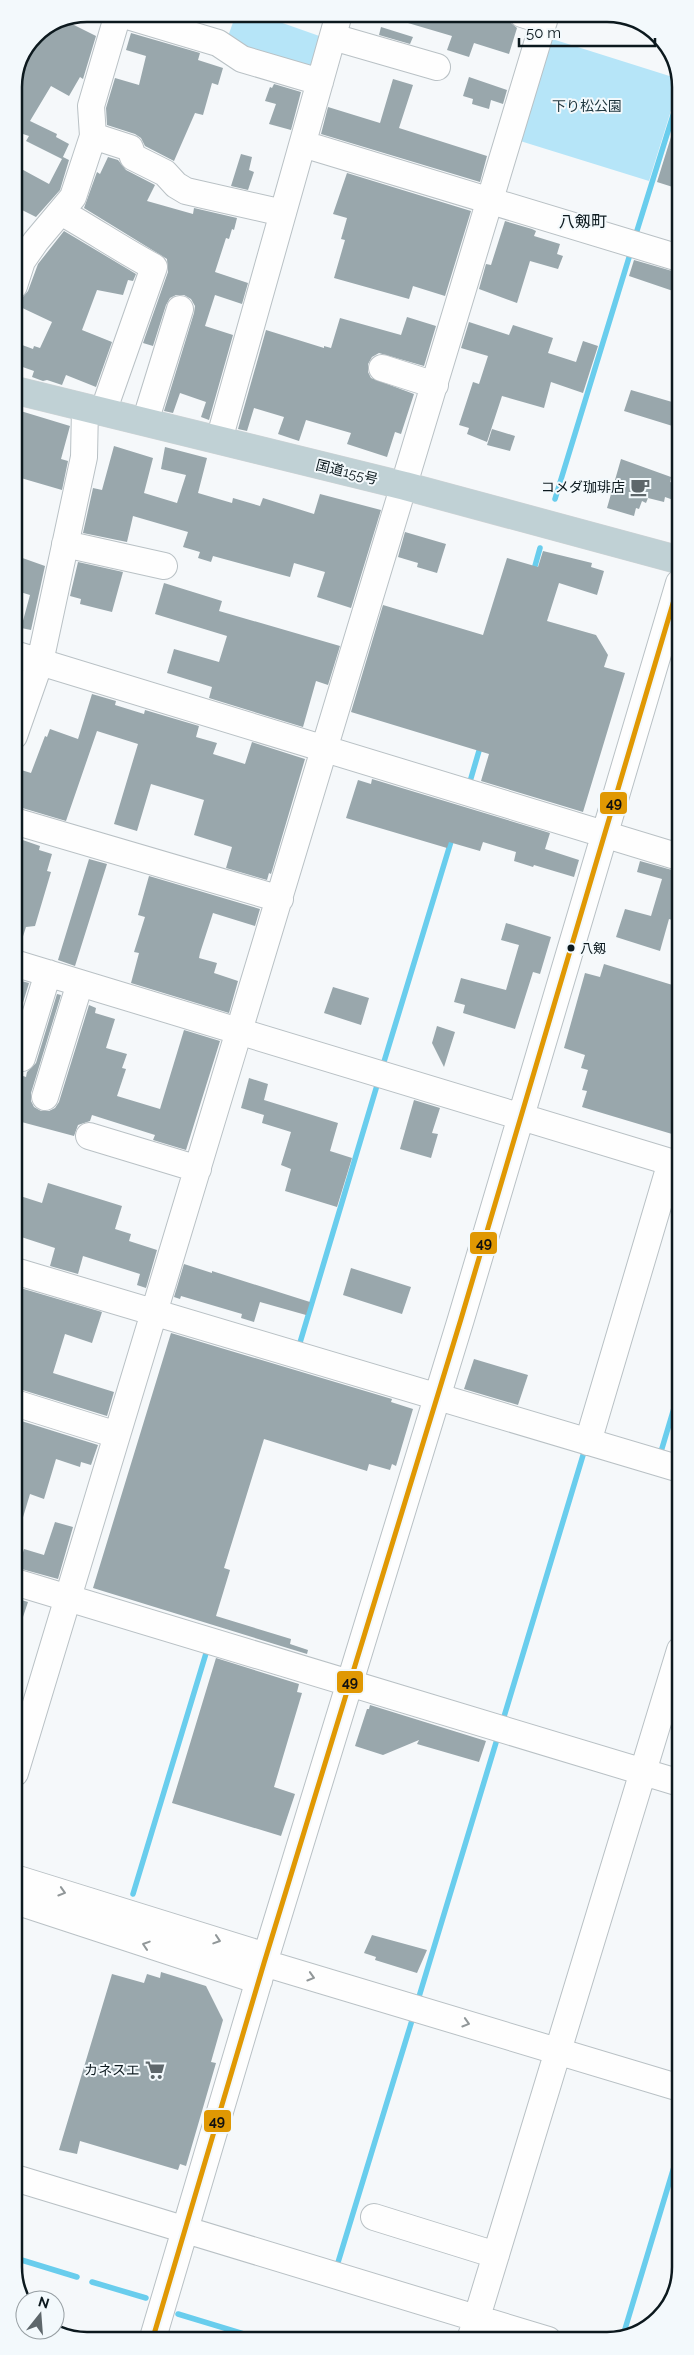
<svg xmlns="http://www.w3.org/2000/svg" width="694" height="2355" viewBox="0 0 694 2355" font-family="Raleway,'Noto Sans JP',sans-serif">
<rect width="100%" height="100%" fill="#f5f8fa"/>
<!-- green -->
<path fill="#b6e5f8" d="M236 14H257L325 38 316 70 226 42Z
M549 38 679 79V85L649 181 517 140Z"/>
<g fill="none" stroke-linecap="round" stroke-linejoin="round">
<!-- stream -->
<path stroke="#69cded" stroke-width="5.5" d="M635 237 679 96
M555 499 631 251
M533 573 540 548
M469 785 481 744
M383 1065 453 835
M676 1155 674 1154 679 1135
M299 1346 378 1082
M660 1455 680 1388
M503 1720 584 1452
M15 1799 17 1793
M133 1894 207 1650
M418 2000 498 1736
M15 2258 77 2277
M336 2269 413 2017
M92 2282 146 2298
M178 2314 267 2341
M554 2335 572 2340
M622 2339 680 2147"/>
</g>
<!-- building -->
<path fill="#99a7ac" d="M391 14H485L510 22 517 28 509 54 474 43 469 57 447 50 452 36 391 18Z
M68 22 96 36 83 79 80 77 69 96 51 86 30 121 57 134 56 137 69 144 62 159 26 141 29 136 23 134 14 149V87L36 35Z
M381 27 413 37 410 44 379 35Z
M131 33 200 53 198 60 223 68 218 85 212 83 203 115 195 113 174 161 145 146 141 138 135 134 107 125 106 108 115 78 139 85 146 56 126 50Z
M469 77 507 90 503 104 491 100 489 109 472 104 473 99 463 96Z
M393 79 413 85 399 128 487 156 480 182 321 134 328 107 380 123Z
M274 84 301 92 291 130 269 124 276 104 265 101 270 87 272 88Z
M675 124H679V189L657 182Z
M241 154 252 157 249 170 254 172 248 190 231 186Z
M63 157 69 160 60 190 36 217 14 206V165L49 184Z
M108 157 118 160 126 170 155 185 147 201 193 214 194 208 237 218 234 230 232 229 229 239 226 238 215 272 248 283 242 304 215 295 205 326 233 335 209 420 201 417 206 402 180 393 173 413 164 411 194 313 195 306 191 299 184 295H176L170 298 166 305 153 346 143 343 168 272 167 259 84 208 97 172 100 174Z
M347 173 471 211 445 296 413 286 409 299 334 278 345 240 341 239 347 218 333 214Z
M505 221 532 229 536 231 534 236 560 244 557 254 563 256 558 269 530 261 517 303 479 289 486 264 491 265Z
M64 231 136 274 133 281 128 280 123 295 97 290 82 330 112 342 96 387 66 375 62 385 47 380 43 381 32 377 34 371 14 364V342L33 349 34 346 40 348 52 322 16 305 28 291 38 264Z
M634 260 679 273V293L629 276Z
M407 317 436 326 424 366 379 353 372 357 368 364V372L371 378 414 394 401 434 395 432 387 457 347 444 351 433 306 420 299 441 278 434 284 417 254 408 247 431 238 429 266 330 324 348V346L331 348 340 318 401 335Z
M469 322 509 335 513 325 553 338 548 353 576 362 583 341 598 346 583 393 551 382 544 408 502 396 487 442 467 434 469 428 459 425 473 382 479 384 488 356 461 348Z
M631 390 679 404V428L624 411Z
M14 409 70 426 61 459 68 461 62 490 14 476Z
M492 429 515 436 510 451 487 445Z
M114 446 153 458 144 493 177 503 186 475 161 469 165 447 207 458 198 493 232 503 233 498 260 506 263 498 314 514 320 494 381 510 351 608 317 597 325 572 294 563 290 577 213 556 211 562 198 558 200 552 183 547 188 532 133 516 127 542 83 533 93 488 102 490Z
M621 459 671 477 670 482 679 485V502L665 497 664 502 648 498 646 503 642 501 639 509 636 508 634 516 607 508Z
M405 532 446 544 437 573 417 567 418 563 398 557Z
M543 551 592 563 591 567 604 571 597 595 559 583 547 621 596 635 608 655 604 667 625 673 583 812 481 781 489 754 351 712 383 605 483 635 507 558 538 567Z
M14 555 45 566 31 630 21 628 30 595 17 591 19 586 14 585Z
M78 562 123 572 112 612 80 604 81 599 70 596Z
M164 583 222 601 219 611 340 646 328 685 316 681 303 727 209 698 212 687 167 673 174 649 219 662 227 636 155 614Z
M92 694 116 701 115 705 144 714 145 710 199 726 196 737 217 743 213 754 245 764 252 742 305 759 271 874 269 873 267 880 226 868 232 847 194 835 204 800 151 784 137 831 114 824 138 744 97 731 66 821 19 807 22 798 14 795V780L18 769 31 773 45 736 47 737 50 729 78 739Z
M372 779 550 833 545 849 579 860 574 877 534 865 533 867 514 861 516 852 483 842 480 851 449 842 447 848 346 818 358 780 371 784Z
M14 837 40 846 39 850 52 854 47 871 51 872 35 926 26 927 19 949 14 948Z
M89 859 107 864 75 966 58 960Z
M640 861 679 872V922L669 919 660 951 616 937 625 909 651 916 662 879 637 872Z
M149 876 260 909 255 926 213 913 200 953 199 958 217 963 214 973 238 981 229 1013 131 983 139 953 134 952 145 917 138 915Z
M506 923 551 937 540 974 533 972 515 1029 463 1013 465 1005 454 1002 461 978 506 990 519 945 501 940Z
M604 964 679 987V1109L672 1134 582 1107 587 1091 582 1090 588 1070 581 1068 585 1055 564 1048 585 973 600 977Z
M14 979 29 983 14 1032Z
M333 987 369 998 361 1025 324 1013Z
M57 994 61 995 31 1093V1101L34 1107 41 1111H49L55 1108 59 1102 89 1005 96 1008 95 1013 115 1019 106 1048 127 1054 122 1068 126 1069 117 1096 160 1109 184 1030 220 1041 186 1150 153 1140 155 1135 92 1115 90 1121 78 1125 74 1136 14 1120V1107L19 1092 14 1091V1073L26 1077 27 1072 36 1063Z
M437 1026 455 1032 444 1067 432 1043Z
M249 1078 268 1084 264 1100 338 1123 330 1151 352 1158 337 1207 285 1191 291 1169 281 1165 291 1132 262 1123 264 1115 241 1108Z
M414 1100 440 1108 432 1133 438 1134 431 1158 400 1149Z
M48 1183 122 1206 115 1229 131 1234 129 1241 157 1250 146 1288 137 1285 140 1274 83 1256 78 1274 50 1266 55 1248 15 1235 14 1194 42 1203Z
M184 1264 212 1273V1271L310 1302 306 1315 260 1302 254 1322 241 1318 242 1314 181 1296 180 1299 174 1297Z
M351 1268 411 1287 402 1314 343 1295Z
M17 1287 102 1312 92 1343 65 1334 53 1373 114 1392 107 1416 16 1388 15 1296Z
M171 1333 392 1399 391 1402 413 1409 396 1466 392 1464 390 1470 369 1464 367 1471 264 1439 224 1568 230 1570 216 1616 291 1639 290 1644 308 1650 307 1654 93 1588Z
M474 1359 528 1375 518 1405 464 1389Z
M15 1419 98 1445 91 1465 81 1462 80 1467 56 1459 44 1499 30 1494 18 1534 15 1533Z
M55 1522 73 1527 58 1579 18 1568 24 1549 44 1555Z
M15 1598 28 1602 18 1632 15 1631Z
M216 1658 299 1684 297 1692 302 1693 274 1787 295 1794 281 1836 172 1803Z
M370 1705 486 1741 479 1762 417 1744 419 1740 383 1755 355 1746 367 1709H369Z
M372 1935 427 1950 417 1973 375 1960 376 1957 364 1953Z
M161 1972 206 1986 223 2020 211 2062 216 2063 186 2166 180 2164 178 2170 80 2141 77 2154 59 2150 112 1974 144 1983 147 1974 160 1978Z"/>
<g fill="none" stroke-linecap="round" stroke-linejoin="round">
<defs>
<path id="minor" d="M121 14 218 43 242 59 320 82
M522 14 544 21
M333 37 437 67
M93 136 130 148 133 157 165 173 176 185 186 191 283 213
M303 144 679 258
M61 212C93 230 122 250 154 267L103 412
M14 286 22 261 36 241 73 197 93 136 91 106 118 14
M382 368 435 385
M145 422 180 309
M219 440 339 14
M65 544 164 566
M14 654 679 857
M14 736 40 662 84 457 85 408
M14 821 280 899
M14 963 680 1165
M22 1058 48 973
M45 1097 80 983
M89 1136 198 1169
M15 1271 680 1469
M15 1403 117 1435
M588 1442 671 1162
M15 1582 680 1783
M15 1773 546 14
M15 1878 266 1956
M15 1901 259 1981
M264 1963 680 2088
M15 2178 548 2340
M374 2217 496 2255
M470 2340 680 1650
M152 2341 264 1963 461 1319 679 583"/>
<path id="highway" d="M14 390 405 486 679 560"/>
</defs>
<!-- minor casing -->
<use href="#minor" stroke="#b9c1c5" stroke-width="28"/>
<!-- highway casing -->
<use href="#highway" stroke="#cfd3d5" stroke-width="29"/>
<!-- minor -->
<use href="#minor" stroke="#fefefe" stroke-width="26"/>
<!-- highway -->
<use href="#highway" stroke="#c0d1d5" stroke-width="28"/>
<defs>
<path id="bus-1" d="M152 2341 264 1963 461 1319 679 583"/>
</defs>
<!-- bus-1 casing -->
<use href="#bus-1" stroke="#f3f9fc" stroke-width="9"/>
<!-- bus-1 -->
<use href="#bus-1" stroke="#e09803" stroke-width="5"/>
</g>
<!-- one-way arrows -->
<defs><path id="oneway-chevron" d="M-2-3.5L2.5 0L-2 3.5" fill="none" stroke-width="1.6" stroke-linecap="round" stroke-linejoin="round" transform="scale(1.25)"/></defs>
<g stroke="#919799">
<use href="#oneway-chevron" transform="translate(62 1892) rotate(17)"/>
<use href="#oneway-chevron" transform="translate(217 1940) rotate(18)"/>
<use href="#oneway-chevron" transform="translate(146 1945) rotate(-162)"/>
<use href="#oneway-chevron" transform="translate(311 1977) rotate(17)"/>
<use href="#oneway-chevron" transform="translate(466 2023) rotate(17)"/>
</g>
<!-- icons -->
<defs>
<symbol id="cafe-bare" viewBox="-9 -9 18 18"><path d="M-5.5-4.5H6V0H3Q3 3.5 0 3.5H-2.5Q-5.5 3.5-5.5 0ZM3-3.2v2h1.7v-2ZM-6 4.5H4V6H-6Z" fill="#5e676b" stroke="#f3f9fc" stroke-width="2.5" paint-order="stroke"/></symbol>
<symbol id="supermarket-bare" viewBox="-9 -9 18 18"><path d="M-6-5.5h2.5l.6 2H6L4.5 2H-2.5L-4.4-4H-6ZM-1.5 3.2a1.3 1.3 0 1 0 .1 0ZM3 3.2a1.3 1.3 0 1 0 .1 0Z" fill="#5e676b" stroke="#f3f9fc" stroke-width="2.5" paint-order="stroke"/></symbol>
</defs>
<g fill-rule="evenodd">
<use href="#cafe-bare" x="626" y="473" width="28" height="28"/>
<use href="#supermarket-bare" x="141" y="2056" width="28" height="28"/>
</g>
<!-- markers -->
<circle fill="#0c191e" stroke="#f3f9fc" stroke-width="2" cx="571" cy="948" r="4.5"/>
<g text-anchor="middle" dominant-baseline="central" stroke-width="4" stroke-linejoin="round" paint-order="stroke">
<!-- bus labels -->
<g font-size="13" fill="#0c191e" stroke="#f3f9fc" text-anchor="start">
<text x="580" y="948">八剱</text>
</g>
<!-- park labels -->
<g font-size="14" fill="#20373f" stroke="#f3f9fc">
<text x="587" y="106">下り松公園</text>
</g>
<!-- street labels -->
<g font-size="14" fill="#0c191e" stroke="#f3f9fc">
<text transform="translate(347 472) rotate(14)">国道155号</text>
</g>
<!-- poi labels -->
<g font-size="14" fill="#0c191e" stroke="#f3f9fc" text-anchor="end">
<text x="625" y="487">コメダ珈琲店</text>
<text x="140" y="2070">カネスエ</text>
</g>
<!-- quarter labels -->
<g font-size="16" fill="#0c191e" stroke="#f3f9fc">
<text x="583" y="221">八剱町</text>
</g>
</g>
<!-- crop -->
<path d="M0 0H694V2355H0ZM87 22H607A65 65 0 0 1 672 87V2267A65 65 0 0 1 607 2332H87A65 65 0 0 1 22 2267V87A65 65 0 0 1 87 22Z" fill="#f3f9fc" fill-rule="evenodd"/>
<path fill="none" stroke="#0c191e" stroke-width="2.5" d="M87 22H607A65 65 0 0 1 672 87V2267A65 65 0 0 1 607 2332H87A65 65 0 0 1 22 2267V87A65 65 0 0 1 87 22Z"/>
<g stroke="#f3f9fc" stroke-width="2">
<rect x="599" y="791" width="29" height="24" rx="5" fill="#e09803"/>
<rect x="469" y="1231" width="29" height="24" rx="5" fill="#e09803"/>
<rect x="336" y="1670" width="28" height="24" rx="5" fill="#e09803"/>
<rect x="203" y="2109" width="29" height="24" rx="5" fill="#e09803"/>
</g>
<g font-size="14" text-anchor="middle" font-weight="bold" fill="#111">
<text x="614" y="808">49</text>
<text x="484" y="1248">49</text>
<text x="350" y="1687">49</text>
<text x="217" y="2126">49</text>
</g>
<!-- north arrow -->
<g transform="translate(40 2315) rotate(17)"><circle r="24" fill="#f3f9fc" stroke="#979fa3"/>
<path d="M0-4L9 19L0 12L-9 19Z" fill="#5e676b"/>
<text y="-8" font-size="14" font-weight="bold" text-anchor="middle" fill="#0c191e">N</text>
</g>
<!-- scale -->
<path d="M519 38v8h136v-8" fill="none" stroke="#0c191e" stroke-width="2.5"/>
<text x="526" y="38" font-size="15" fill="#0c191e" stroke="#f3f9fc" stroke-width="4" paint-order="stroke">50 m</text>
</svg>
